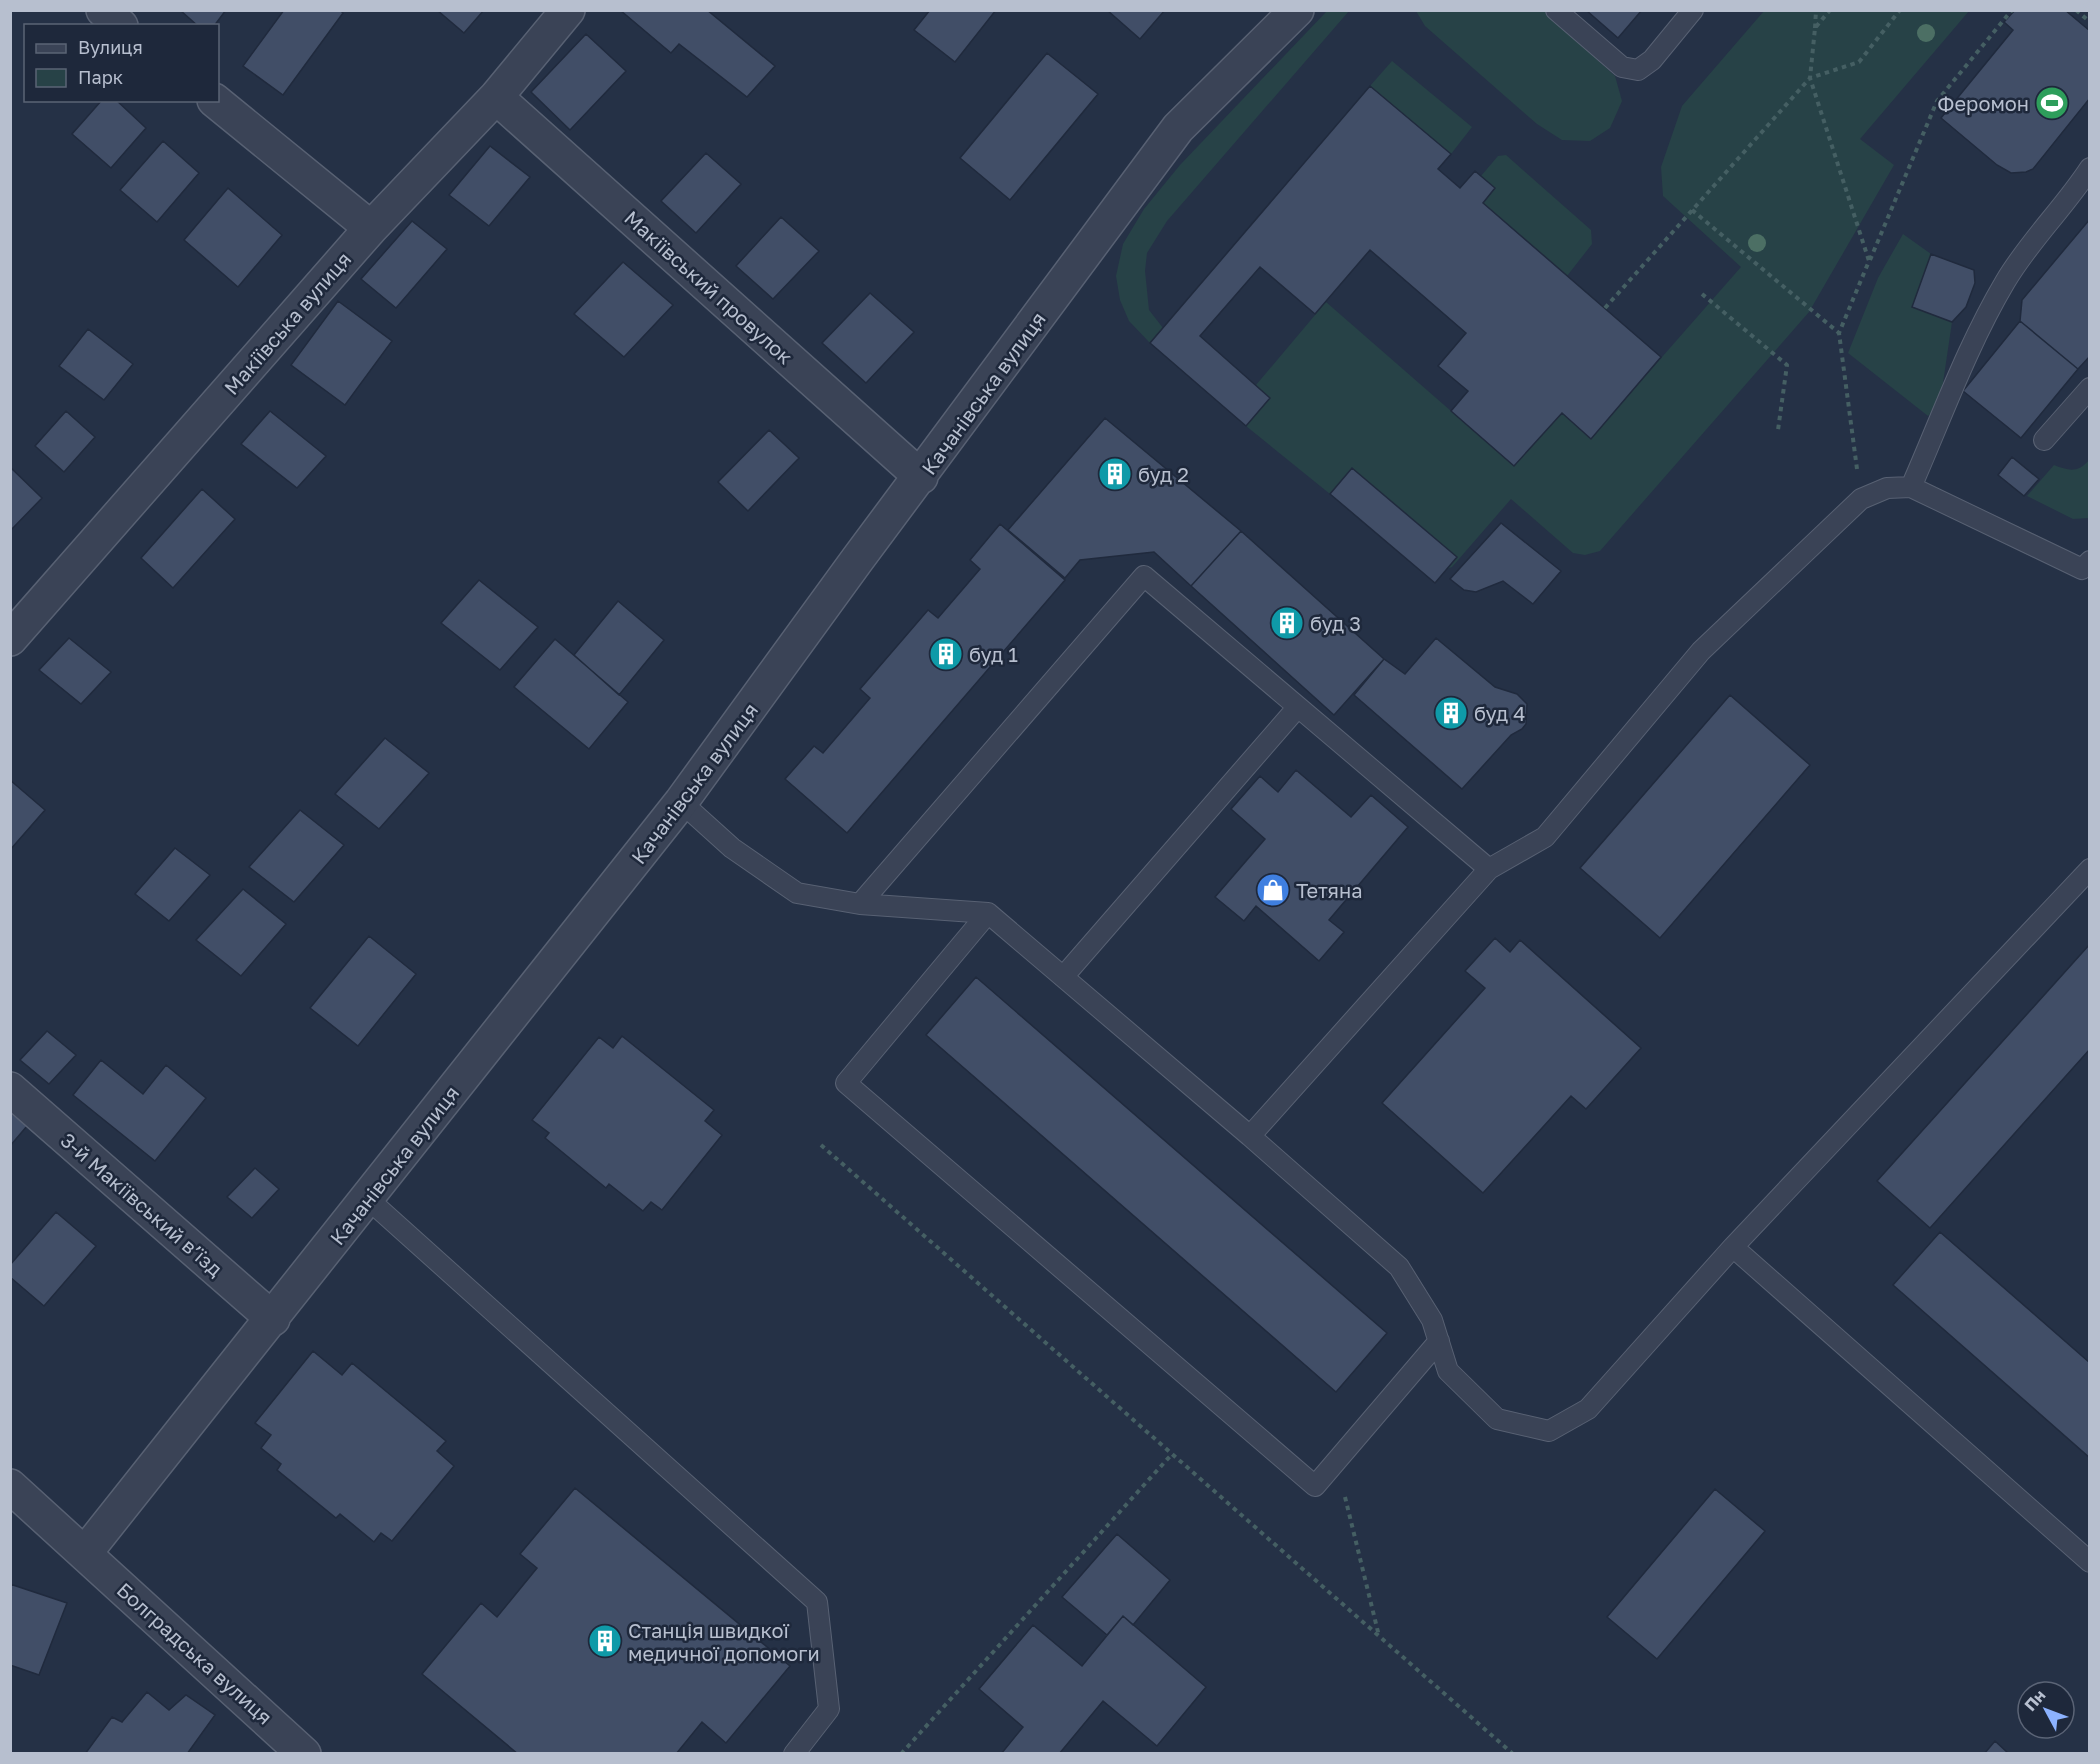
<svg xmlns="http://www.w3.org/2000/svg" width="2100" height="1764" viewBox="0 0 2100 1764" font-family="'Golos Text',sans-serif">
<rect width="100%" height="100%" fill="#253146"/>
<!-- green -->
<path fill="#274247" d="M1327 11H1349L1167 221 1147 253 1145 271 1149 310 1163 328 1150 343 1129 321 1120 300 1116 276 1123 244 1144 209 1180 165Z
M1416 11H1544L1615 76 1622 101 1610 128 1590 141 1562 140 1537 124 1425 26Z
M1764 11H1969L1860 139 1894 165 1809 312 1600 551 1585 555 1573 553 1511 499 1452 567 1439 572 1330 494 1246 426 1270 398 1256 385 1326 302 1514 466 1562 413 1591 438 1741 267 1663 196 1661 167 1682 106Z
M1392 61 1472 127 1451 154 1370 86Z
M1506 155 1591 230 1592 244 1567 276 1483 203 1495 188 1481 176 1498 156Z
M1903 234 1931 254 1912 307 1952 322 1940 403 1928 416 1848 353 1878 278Z
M2089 460V518L2073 519 2027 496 2054 465C2069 471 2078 473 2089 460Z"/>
<!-- building -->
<path fill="#414e67" stroke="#202a3d" stroke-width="1.5" d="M180 10H226L214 26H198Z
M284 10H340L343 13 283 95 243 66Z
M437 10H484L464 33Z
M620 10H707L775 66 747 97 679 44 671 53Z
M930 10H996L955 62 914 30Z
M1107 10H1165L1140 39Z
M1586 10H1642L1618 38Z
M2015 10H2065L2090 31V98L2033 169 2026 172 2011 173 1997 165 1941 118 2013 30 2004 22Z
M586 34 626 71 570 130 531 92Z
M1047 53 1098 94 1010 200 960 158Z
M1370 86 1451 154 1438 169 1460 188 1475 171 1495 188 1483 203 1661 357 1591 439 1562 413 1514 466 1451 411 1468 391 1438 366 1466 333 1370 250 1315 314 1260 267 1200 336 1270 398 1246 426 1150 343Z
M102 100H116L146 128 111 168 72 134Z
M163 141 199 173 157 222 120 190Z
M490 146 530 177 489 226 449 195Z
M706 153 741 184 696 233 661 201Z
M228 188 282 235 238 287 184 240Z
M781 217 819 251 773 299 736 266Z
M2090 219V356L2078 369 2020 321 2022 300Z
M412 221 447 249 396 308 361 279Z
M1931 254 1974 270 1975 283 1966 307 1952 322 1912 307Z
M623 262 673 305 624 357 574 314Z
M870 293 914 332 866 383 822 343Z
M338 301 392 341 345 405 291 365Z
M2020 321 2078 369 2021 438 1963 391Z
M88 329 133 364 104 400 59 366Z
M66 411 95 437 64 472 35 446Z
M270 411 326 456 297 488 241 444Z
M1105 418 1241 531 1191 586 1154 552 1080 560 1065 578 1008 530Z
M769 430 799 458 748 511 718 482Z
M2012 457 2039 479 2024 496 1998 475Z
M10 467 42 498 10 531Z
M1352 468 1457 557 1435 583 1330 494Z
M202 489 235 519 173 588 141 558Z
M1501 523 1561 571 1533 604 1503 581 1476 592 1464 590 1450 579Z
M1000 524 1065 580 847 833 785 779 814 746 823 753 870 698 860 689 928 610 938 618 980 569 970 560Z
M1241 531 1384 659 1334 715 1191 586Z
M479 580 538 627 500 670 441 623Z
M618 601 664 640 619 695 574 655Z
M69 638 111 672 81 704 39 670Z
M1436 638 1495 687 1517 694 1527 704 1526 724 1522 729 1511 735 1462 789 1354 695 1384 659 1405 674Z
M555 639 628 702 589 749 514 687Z
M1730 695 1810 765 1660 938 1580 868Z
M385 738 429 773 379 829 335 794Z
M1296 770 1351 817 1371 795 1408 827 1329 920 1344 932 1319 961 1256 906 1244 921 1215 897 1265 839 1231 809 1260 776 1278 792Z
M10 780 45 810 10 850Z
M300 810 344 845 294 902 249 867Z
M175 848 210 875 169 921 135 894Z
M243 889 286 924 241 976 196 940Z
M369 936 416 974 358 1046 310 1008Z
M1495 938 1510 952 1520 940 1641 1048 1586 1109 1571 1096 1483 1193 1382 1103 1485 988 1465 971Z
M2090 944V1049L1930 1228 1877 1181Z
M976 977 1387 1333 1336 1392 926 1035Z
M47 1031 76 1055 49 1084 20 1060Z
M622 1036 714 1110 705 1121 722 1135 662 1210 651 1202 643 1211 609 1184 606 1188 545 1138 549 1133 532 1120 599 1037 613 1048Z
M101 1060 143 1094 166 1065 206 1098 155 1161 73 1095Z
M10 1112 27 1126 10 1146Z
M255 1168 279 1189 252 1218 227 1197Z
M56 1212 96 1246 44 1306 10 1277V1265Z
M1940 1232 2090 1363V1458L1893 1285Z
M313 1351 342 1375 352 1363 446 1441 437 1451 454 1466 392 1541 381 1533 374 1542 340 1514 336 1518 277 1470 281 1464 261 1448 271 1435 255 1423Z
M575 1488 790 1666 726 1743 702 1722 676 1754H518L422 1674 481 1603 497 1617 537 1568 520 1554Z
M1715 1489 1765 1531 1657 1659 1607 1617Z
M1117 1534 1170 1580 1133 1625 1123 1616 1107 1635 1062 1597Z
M10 1584 67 1603 39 1675 10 1665Z
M1123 1616 1206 1687 1157 1746 1103 1701 1059 1754H1001L1023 1727 979 1689 1033 1625 1082 1666Z
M147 1692 169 1710 186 1695 215 1715 187 1754H85L112 1717 122 1722Z
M1995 1741 2009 1754H1984Z"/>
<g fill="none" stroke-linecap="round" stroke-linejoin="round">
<defs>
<path id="service" d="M1556 10 1622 67 1638 70 1652 60 1693 10
M2044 440 2090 388
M1911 487C1941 419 1967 346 2005 282 2029 241 2064 208 2090 168
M681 802 732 848 797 893 860 904 988 913 1250 1136 1489 869 1545 837 1701 651 1861 499 1887 488 1911 487 2082 569 2090 561
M2090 869 1733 1247 2090 1562
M860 904 1144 576 1489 869
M988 913 846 1083 1315 1486 1439 1341
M1063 977 1297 708
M1250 1136 1399 1267 1432 1320 1448 1371 1497 1419 1549 1431 1588 1409 1733 1247
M368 1199 817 1602 829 1709 794 1754"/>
<path id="minor" d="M103 10 121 26
M496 97 921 477
M214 100 371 228
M10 639 371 228 496 97 568 10
M10 1089 273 1319
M10 1486 304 1754
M85 1553 681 802 857 560 1178 128 1297 10"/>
</defs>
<!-- service casing -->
<use href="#service" stroke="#586173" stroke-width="22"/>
<!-- minor casing -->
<use href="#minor" stroke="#586173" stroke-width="36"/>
<!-- path -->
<path stroke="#455f63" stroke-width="4" stroke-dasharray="4.5 4.5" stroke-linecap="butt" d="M2076 10 2090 22
M1815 28 1816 10
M1692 210 1839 333
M1870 260 1937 101 2012 10
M1702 294 1787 365 1778 430
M1605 308 1810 78 1815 28 1830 10
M1857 469 1839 333 1869 261 1810 78 1859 62 1900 10
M821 1145 1513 1754
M1345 1497 1379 1636
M901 1754 1172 1454"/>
<!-- service -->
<use href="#service" stroke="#3a4356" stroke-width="20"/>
<!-- minor -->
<use href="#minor" stroke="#3a4356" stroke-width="33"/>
</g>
<!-- trees -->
<g fill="#4c6f64">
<circle cx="1926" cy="33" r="9"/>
<circle cx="1757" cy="243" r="9"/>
</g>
<!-- icons -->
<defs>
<symbol id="stadium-disc" viewBox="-11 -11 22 22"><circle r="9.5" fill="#2e9e5b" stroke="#1e283b"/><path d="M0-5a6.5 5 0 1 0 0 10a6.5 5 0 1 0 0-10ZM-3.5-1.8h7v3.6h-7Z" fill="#fff"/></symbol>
<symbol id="building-disc" viewBox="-11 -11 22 22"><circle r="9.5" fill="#0f9aa8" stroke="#1e283b"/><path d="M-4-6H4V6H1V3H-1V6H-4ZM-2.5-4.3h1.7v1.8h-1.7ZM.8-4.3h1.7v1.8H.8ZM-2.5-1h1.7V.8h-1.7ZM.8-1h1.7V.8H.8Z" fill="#fff"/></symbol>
<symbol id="shop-disc" viewBox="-11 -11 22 22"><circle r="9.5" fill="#3f7fe0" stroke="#1e283b"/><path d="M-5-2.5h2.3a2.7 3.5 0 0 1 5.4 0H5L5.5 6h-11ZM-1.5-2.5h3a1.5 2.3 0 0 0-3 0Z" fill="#fff"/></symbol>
</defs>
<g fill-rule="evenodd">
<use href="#stadium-disc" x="2033" y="84" width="38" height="38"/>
<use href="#building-disc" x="1096" y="455" width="38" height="38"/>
<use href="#building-disc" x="1268" y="604" width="38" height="38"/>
<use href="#building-disc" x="927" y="635" width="38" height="38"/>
<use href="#building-disc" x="1432" y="694" width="38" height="38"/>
<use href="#shop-disc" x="1254" y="871" width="38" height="38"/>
<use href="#building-disc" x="586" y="1622" width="38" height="38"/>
</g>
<g text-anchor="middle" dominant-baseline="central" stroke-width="5" stroke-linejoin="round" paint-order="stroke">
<!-- poi labels -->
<g font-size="20" fill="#b7bfcf" stroke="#1e283b" text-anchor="start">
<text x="2029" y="103" text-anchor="end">Феромон</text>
<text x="1138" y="474">буд 2</text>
<text x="1310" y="623">буд 3</text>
<text x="969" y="654">буд 1</text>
<text x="1474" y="713">буд 4</text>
<text x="1296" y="890">Тетяна</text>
<text x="628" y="1630">Станція швидкої<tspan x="628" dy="23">медичної допомоги</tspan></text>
</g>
<!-- street labels -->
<g font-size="20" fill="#b7bfcf" stroke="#1e283b">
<text transform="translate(709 287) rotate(42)">Макіївський провулок</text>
<text transform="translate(287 323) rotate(-49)">Макіївська вулиця</text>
<text transform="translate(983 393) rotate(-54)">Качанівська вулиця</text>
<text transform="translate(694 783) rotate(-53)">Качанівська вулиця</text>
<text transform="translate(394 1165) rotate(-52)">Качанівська вулиця</text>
<text transform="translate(142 1204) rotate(41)">3-й Макіївський в’їзд</text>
<text transform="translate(195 1653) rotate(42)">Болградська вулиця</text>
</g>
</g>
<!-- border -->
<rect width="2100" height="1764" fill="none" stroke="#b7bfcf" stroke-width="24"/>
<!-- legend -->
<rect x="24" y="24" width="195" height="78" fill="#1e283b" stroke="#5b6476" stroke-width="1.5"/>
<rect x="36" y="44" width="30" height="9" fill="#3a4356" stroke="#5b6476" stroke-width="1.5"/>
<text x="78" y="54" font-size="18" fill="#b7bfcf">Вулиця</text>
<rect x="36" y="69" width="30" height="18" fill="#274247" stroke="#5b6476" stroke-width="1.5"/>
<text x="78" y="84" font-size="18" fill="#b7bfcf">Парк</text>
<!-- north arrow -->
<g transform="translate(2046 1710) rotate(311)"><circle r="28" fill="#1e283b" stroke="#5b6476" stroke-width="1.5"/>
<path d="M0-4.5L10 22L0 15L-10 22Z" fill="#8cb2ff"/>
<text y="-9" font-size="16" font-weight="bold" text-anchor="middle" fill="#b7bfcf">Пн</text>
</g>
</svg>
